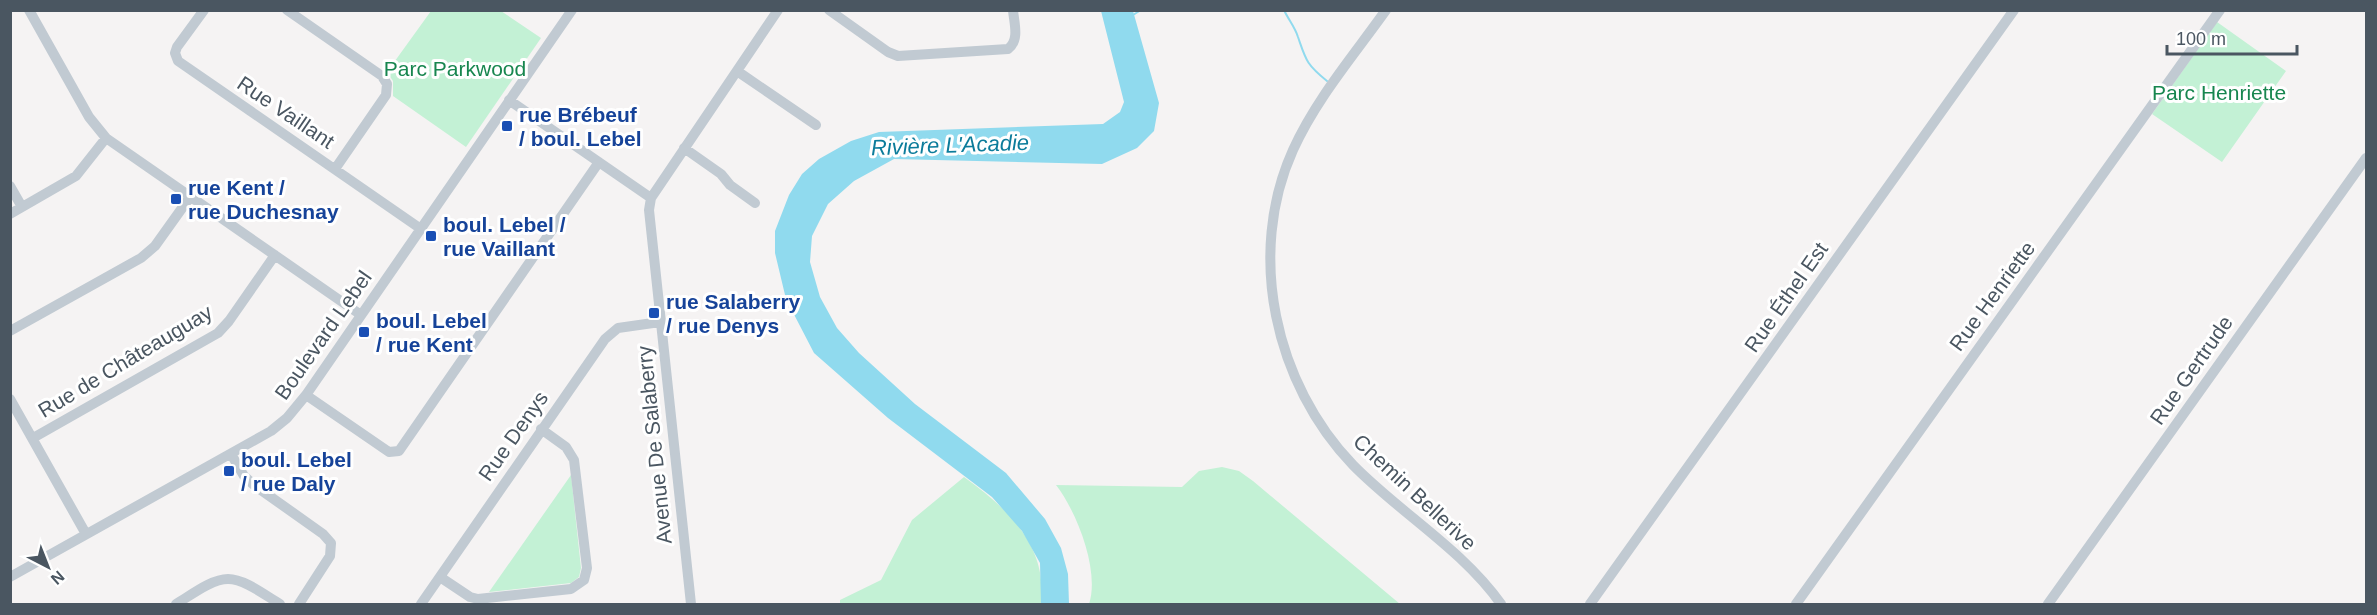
<svg xmlns="http://www.w3.org/2000/svg" width="2377" height="615" viewBox="0 0 2377 615" font-family="Arial,sans-serif">
<rect width="100%" height="100%" fill="#f5f3f3"/>
<!-- green -->
<path fill="#c3f1d5" d="M431 11H501L541 38 466 147 393 96V81L387 72Z
M2217 22 2286 71 2222 162 2152 114Z
M1222 467 1239 471 1253 481 1400 604H1089C1100 571 1077 512 1056 485L1182 487 1199 471Z
M571 475 581 568 579 577 571 583 489 592Z
M964 477C1007 508 1048 545 1041 604H829L840 603V600L881 580 912 520Z"/>
<!-- water -->
<path fill="#90daee" d="M1101 11H1133L1159 103 1154 131 1137 148 1102 164 894 159 854 181 828 204 812 236 810 262 820 297 837 328 859 353 915 404 1006 473 1045 519 1061 548 1068 574 1069 604H1041L1040 563 1022 531 992 497 888 418 814 353 786 299 775 253V231L789 195 802 174 819 159 851 141 879 132 1103 124 1120 112 1124 102Z"/>
<g fill="none" stroke-linecap="round" stroke-linejoin="round">
<!-- stream -->
<path stroke="#90daee" stroke-width="2" d="M1284 10C1288 19 1295 27 1298 37 1306 60 1306 64 1327 81
M1133 15 1141 10"/>
<!-- minor -->
<path stroke="#c1cad2" stroke-width="10" d="M29 10 89 117 106 138 361 315
M204 10 177 47 175 53 178 61 421 229
M287 10 382 76 387 84 386 95 335 169
M829 10 888 52 898 56 1008 49C1020 40 1014 23 1013 10
M1386 10C1354 55 1316 99 1293 150 1246 254 1275 384 1353 465 1400 513 1462 549 1501 604
M737 71 816 125
M509 100 651 198
M684 148 721 174 730 185 755 203
M10 186 22 207
M10 214 76 176 106 138
M10 331 141 258 155 246 190 197
M306 395 389 452 399 451 599 162
M10 399 86 534
M33 438 218 333 229 321 275 255
M231 454 244 476 254 485 323 534 331 543 330 556 299 604
M10 577 271 431 287 418 306 395 572 10
M440 577 470 597 478 599 571 589 584 580 587 568 574 460 566 447 541 429
M176 604C190 596 211 579 228 579 245 579 266 596 280 604
M421 604 605 339 618 328 660 322
M691 604 649 210 651 198 778 10
M1590 604 2014 10
M1796 604 2220 10
M2048 604 2366 158"/>
</g>
<!-- markers -->
<g fill="#1a4fb4" stroke="#fff" stroke-width="2">
<rect x="501" y="120" width="12" height="12" rx="3"/>
<rect x="170" y="193" width="12" height="12" rx="3"/>
<rect x="425" y="230" width="12" height="12" rx="3"/>
<rect x="648" y="307" width="12" height="12" rx="3"/>
<rect x="358" y="326" width="12" height="12" rx="3"/>
<rect x="223" y="465" width="12" height="12" rx="3"/>
</g>
<g text-anchor="middle" dominant-baseline="central" stroke-width="6" stroke-linejoin="round" paint-order="stroke">
<!-- park labels -->
<g font-size="21" fill="#17864f" stroke="#fff">
<text x="455" y="68">Parc Parkwood</text>
<text x="2219" y="92">Parc Henriette</text>
</g>
<!-- street labels -->
<g font-size="21" fill="#4a5661" stroke="#fff">
<text transform="translate(286 112) rotate(34)">Rue Vaillant</text>
<text transform="translate(1992 296) rotate(-54)">Rue Henriette</text>
<text transform="translate(1786 297) rotate(-55)">Rue Éthel Est</text>
<text transform="translate(323 335) rotate(-55)">Boulevard Lebel</text>
<text transform="translate(125 361) rotate(-31)">Rue de Châteauguay</text>
<text transform="translate(2191 370) rotate(-55)">Rue Gertrude</text>
<text transform="translate(513 436) rotate(-55)">Rue Denys</text>
<text transform="translate(654 445) rotate(-96)">Avenue De Salaberry</text>
<text transform="translate(1415 492) rotate(43)">Chemin Bellerive</text>
</g>
<!-- transit labels -->
<g font-size="21" font-weight="bold" fill="#164399" stroke="#fff" text-anchor="start">
<text x="519" y="114">rue Brébeuf<tspan x="519" dy="24">/ boul. Lebel</tspan></text>
<text x="188" y="187">rue Kent /<tspan x="188" dy="24">rue Duchesnay</tspan></text>
<text x="443" y="224">boul. Lebel /<tspan x="443" dy="24">rue Vaillant</tspan></text>
<text x="666" y="301">rue Salaberry<tspan x="666" dy="24">/ rue Denys</tspan></text>
<text x="376" y="320">boul. Lebel<tspan x="376" dy="24">/ rue Kent</tspan></text>
<text x="241" y="459">boul. Lebel<tspan x="241" dy="24">/ rue Daly</tspan></text>
</g>
<!-- water labels -->
<g font-size="22" font-style="italic" fill="#0c7c9b" stroke="#fff">
<text transform="translate(950 145) rotate(-2)">Rivière L'Acadie</text>
</g>
</g>
<!-- border -->
<rect width="2377" height="615" fill="none" stroke="#4a5661" stroke-width="24"/>
<!-- north arrow -->
<g transform="translate(48 567) rotate(138)" stroke="#ffffff" stroke-width="4.5" paint-order="stroke">
<path d="M0-4.5L10 22L0 15L-10 22Z" fill="#4a5661"/>
<text y="-9" font-size="16" font-weight="bold" text-anchor="middle" fill="#4a5661">N</text>
</g>
<!-- scale -->
<path d="M2167 45v9h130v-9" fill="none" stroke="#4a5661" stroke-width="3"/>
<text x="2176" y="45" font-size="18" fill="#4a5661" stroke="#ffffff" stroke-width="4.5" paint-order="stroke">100 m</text>
</svg>
